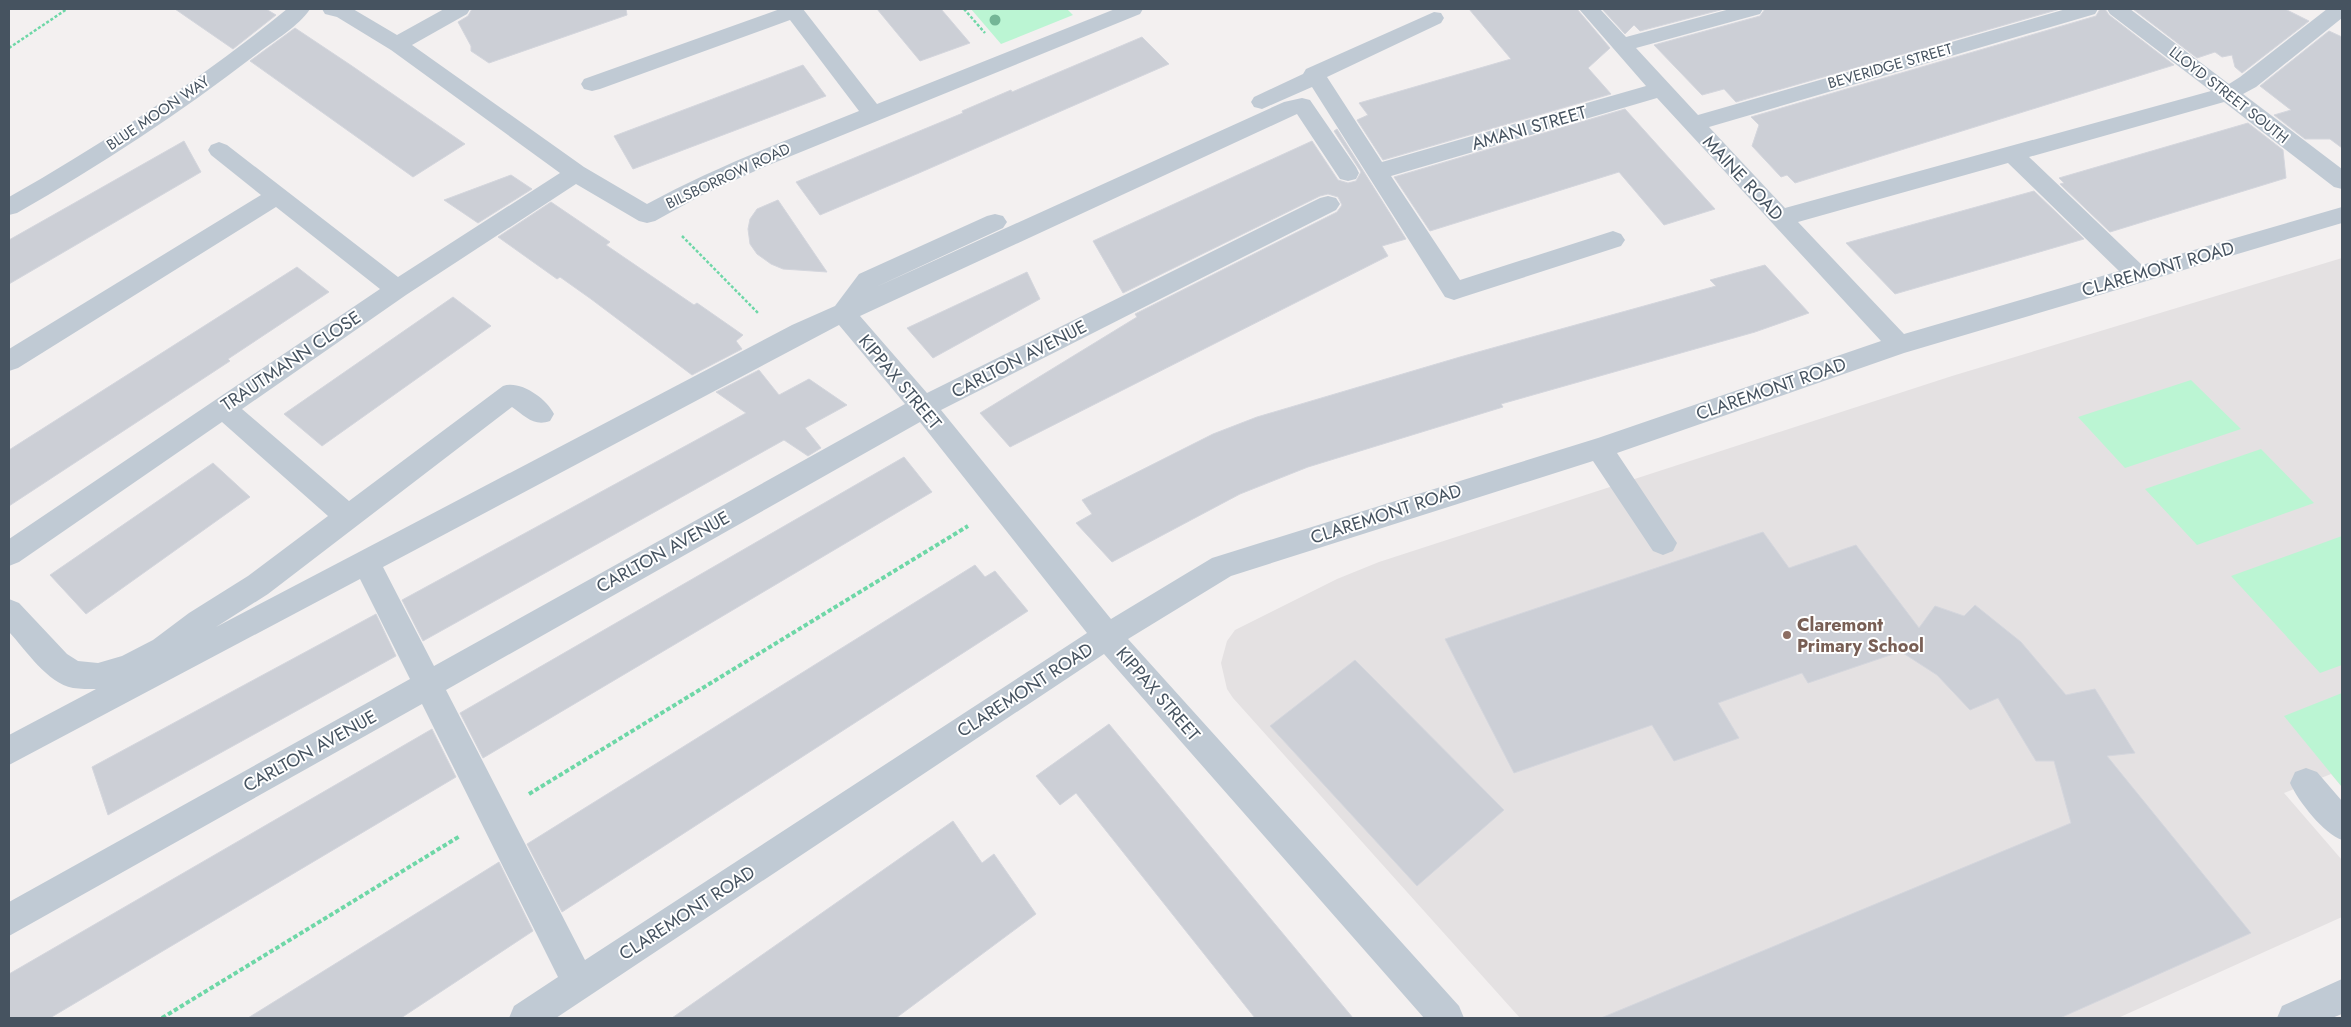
<svg xmlns="http://www.w3.org/2000/svg" width="2351" height="1027" viewBox="0 0 2351 1027" font-family="Jost,sans-serif">
<rect width="100%" height="100%" fill="#f3f0f0"/>
<!-- education -->
<path fill="#e4e1e2" d="M2342 258V787L2331 774 2284 793 2342 860V917L2118 1018H1520L1233 698 1227 689 1221 663 1227 641 1235 630 1337 579 1379 562 1952 376Z"/>
<!-- green -->
<path fill="#bbf5d3" d="M971 9H1067L1073 15 1001 44Z
M2191 380 2241 429 2125 468 2078 417Z
M2261 449 2314 503 2197 545 2145 489Z
M2342 536V665L2320 673 2231 576Z
M2342 693V787L2284 716Z"/>
<!-- building -->
<path fill="#cccfd6" stroke="#d4d6dd" d="M175 9H266L276 15 233 49Z
M472 9H626L627 15 489 63 471 51V46L458 22 468 16Z
M877 9H941L970 43 920 61Z
M1469 9H1577L1610 48 1588 68 1611 94 1383 160 1357 120 1368 115 1359 103 1511 59Z
M1602 9H1724L1640 31 1634 25 1625 34Z
M1765 9H2060L1736 102 1724 89 1702 95 1654 45 1760 16Z
M2100 9H2105L2109 15 2174 65 1795 183 1787 175 1781 177 1752 146 1759 125 1751 117 2096 16Z
M2133 9H2285L2309 21 2242 73 2235 67 2232 55 2222 57 2215 52 2197 58Z
M295 28 352 66 465 144 413 177 250 61Z
M2329 31 2342 37V148L2330 139H2305L2274 115 2291 110 2260 86Z
M1142 37 1169 64 919 173 820 215 796 182 963 113 962 111 1011 90 1012 92Z
M803 65 826 96 633 169 614 136Z
M1625 109 1715 209 1664 225 1619 172 1430 231 1394 177Z
M2248 123 2283 150 2286 178 2110 232 2060 184 2064 183 2059 178Z
M1337 129 1406 239 1382 246 1388 256 1010 447 980 413 1137 317 1135 314 1337 212 1342 205 1338 197 1328 194 1320 196 1123 293 1093 241 1312 141 1338 180 1348 183 1356 181 1361 172 1334 131Z
M184 141 201 172 9 284V240Z
M511 175 532 189 478 223 444 200Z
M2034 191 2084 239 1895 294 1846 243Z
M778 200 827 272 783 269 771 264 757 254 750 244 748 229 750 219 757 209Z
M551 202 610 242 606 245 694 305 697 303 743 335 736 341 742 349 692 375 591 299 560 277 557 279 498 237Z
M1765 265 1809 313 1755 332 1501 404 1503 407 1308 467 1240 494 1112 562 1076 523 1092 514 1082 500 1213 434 1257 417 1460 357 1716 286 1710 280Z
M297 267 329 292 228 359 230 361 9 506V450Z
M1027 272 1040 299 933 358 907 328Z
M453 297 491 326 322 446 284 414Z
M759 370 779 395 809 379 847 405 805 428 821 448 808 456 784 440 423 641 402 600 746 413 716 392Z
M904 457 932 492 483 758 460 713Z
M213 463 250 497 86 614 50 575Z
M1763 532 1789 568 1856 545 1919 628 1935 606 1964 616 1975 605 2021 642 2066 695 2095 689 2135 753 2107 756 2251 933 2060 1018H1601L2071 823 2054 761H2036L1998 698 1970 710 1937 675 1903 653 1905 650 1808 683 1802 673 1718 703 1739 738 1674 761 1652 725 1514 773 1445 639Z
M975 565 985 577 995 571 1028 611 562 912 527 844Z
M376 614 396 656 108 815 92 767Z
M1355 660 1504 810 1417 886 1270 726Z
M1109 724 1153 777 1353 1018H1255L1076 793 1060 805 1036 776Z
M432 729 456 777 50 1018H9V974Z
M953 821 982 863 994 854 1036 914 896 1018H672Z
M499 862 533 931 401 1018H248Z"/>
<g fill="none" stroke-linecap="round" stroke-linejoin="round">
<!-- path-far1 -->
<path stroke="#6ed7a7" stroke-width="2.5" stroke-dasharray="3 2" stroke-linecap="butt" d="M964 9 985 33
M9 48 67 9
M682 236 758 313"/>
<!-- path -->
<path stroke="#6ed7a7" stroke-width="4" stroke-dasharray="4.5 2.5" stroke-linecap="butt" d="M529 794 968 526
M162 1018 460 836"/>
<!-- minor -->
<path fill="#c0cad4" fill-rule="evenodd" d="M287 9H310C299 26 275 40 258 53 182 112 101 165 17 213L9 215V197C106 142 201 79 287 9Z
M322 9H353L397 35 444 9H470L467 14 412 45 584 167 647 204C715 167 787 140 859 111L790 20 600 89 592 91 584 89 581 84 584 79 780 9H803L877 104 1115 9H1143L1140 14 764 167 702 195 655 221 647 223 639 221 576 184 406 295 242 409 349 501 503 386C520 380 546 398 554 414L550 421C534 427 525 416 512 407L268 594 216 627 792 325 835 306 859 274 987 216 995 214 1003 216 1007 222 1003 228 876 287 1284 102 1302 98 1310 100 1356 167 1359 173 1356 179 1348 181 1340 179 1297 114 860 316 927 393 1320 198 1328 196 1336 198 1340 204 1336 210 941 410 1111 619 1212 558 1598 438 1881 341 1657 98 1391 176 1460 280 1613 231 1621 234 1625 240 1621 246 1463 297 1454 300 1445 297 1312 87 1262 109 1254 107 1251 102 1254 97 1303 74 1306 69 1434 12 1441 13 1444 18 1441 23 1327 77 1382 162 1646 86 1579 9H1600L1626 37 1730 9H1763L1760 14 1636 48 1698 115 2066 9H2098L2095 14 1709 127 1785 208 2211 91 2110 14 2107 9H2130L2229 84 2240 77 2327 9H2342V18L2256 87 2243 94 2342 169V189L2334 187 2224 102 2029 157 2142 265 2342 207V223L1904 353 1617 453 1677 543 1673 551 1663 555 1653 551 1593 461 1231 576 1128 639 1459 1006 1464 1018H1424L1104 654 556 1018H509L514 1006 558 977 422 704 9 936V902L410 679 360 579 9 765V735L96 689C89 689 80 689 73 688 47 683 26 650 9 632V599L19 603 67 654 78 661 98 663 122 656 153 640 189 613 248 576 328 516 222 422 19 562 9 566V539L380 289 276 207 18 368 9 371V349L261 195 211 155 208 150 211 145 219 142 227 145 398 277 560 173 391 50 337 17 325 14ZM2008 163 2119 271 1904 334 1798 222ZM839 325 905 404 434 666 383 567ZM920 422 1087 633 585 960 446 690Z
M2306 768 2317 772 2342 801V840C2324 834 2298 801 2290 783L2295 772Z
M2342 979V1014L2332 1018H2277L2282 1006Z"/>
</g>
<!-- trees -->
<circle fill="#74b696" cx="995" cy="20" r="5.5"/>
<!-- markers -->
<circle fill="#8d6e63" stroke="#fff" stroke-width="2" cx="1787" cy="635" r="5"/>
<g text-anchor="middle" dominant-baseline="central" stroke-width="4" stroke-linejoin="round" paint-order="stroke">
<!-- far-street labels -->
<g font-size="15" fill="#465360" stroke="#fff">
<text transform="translate(1890 66) rotate(-16)">BEVERIDGE STREET</text>
<text transform="translate(2229 95) rotate(38)">LLOYD STREET SOUTH</text>
<text transform="translate(158 113) rotate(-34)">BLUE MOON WAY</text>
<text transform="translate(728 176) rotate(-25)">BILSBORROW ROAD</text>
</g>
<!-- street labels -->
<g font-size="18" fill="#465360" stroke="#fff">
<text transform="translate(1529 128) rotate(-16)">AMANI STREET</text>
<text transform="translate(1743 178) rotate(47)">MAINE ROAD</text>
<text transform="translate(2158 269) rotate(-16)">CLAREMONT ROAD</text>
<text transform="translate(1019 359) rotate(-27)">CARLTON AVENUE</text>
<text transform="translate(291 361) rotate(-34)">TRAUTMANN CLOSE</text>
<text transform="translate(900 382) rotate(50)">KIPPAX STREET</text>
<text transform="translate(1771 389) rotate(-19)">CLAREMONT ROAD</text>
<text transform="translate(1386 514) rotate(-18)">CLAREMONT ROAD</text>
<text transform="translate(663 552) rotate(-29)">CARLTON AVENUE</text>
<text transform="translate(1025 690) rotate(-33)">CLAREMONT ROAD</text>
<text transform="translate(1158 694) rotate(49)">KIPPAX STREET</text>
<text transform="translate(310 751) rotate(-29)">CARLTON AVENUE</text>
<text transform="translate(687 913) rotate(-33)">CLAREMONT ROAD</text>
</g>
<!-- education labels -->
<g font-size="18" font-weight="bold" fill="#785e54" stroke="#fff" text-anchor="start">
<text x="1797" y="625">Claremont<tspan x="1797" dy="21">Primary School</tspan></text>
</g>
</g>
<!-- border -->
<rect width="2351" height="1027" fill="none" stroke="#465360" stroke-width="20"/>
</svg>
